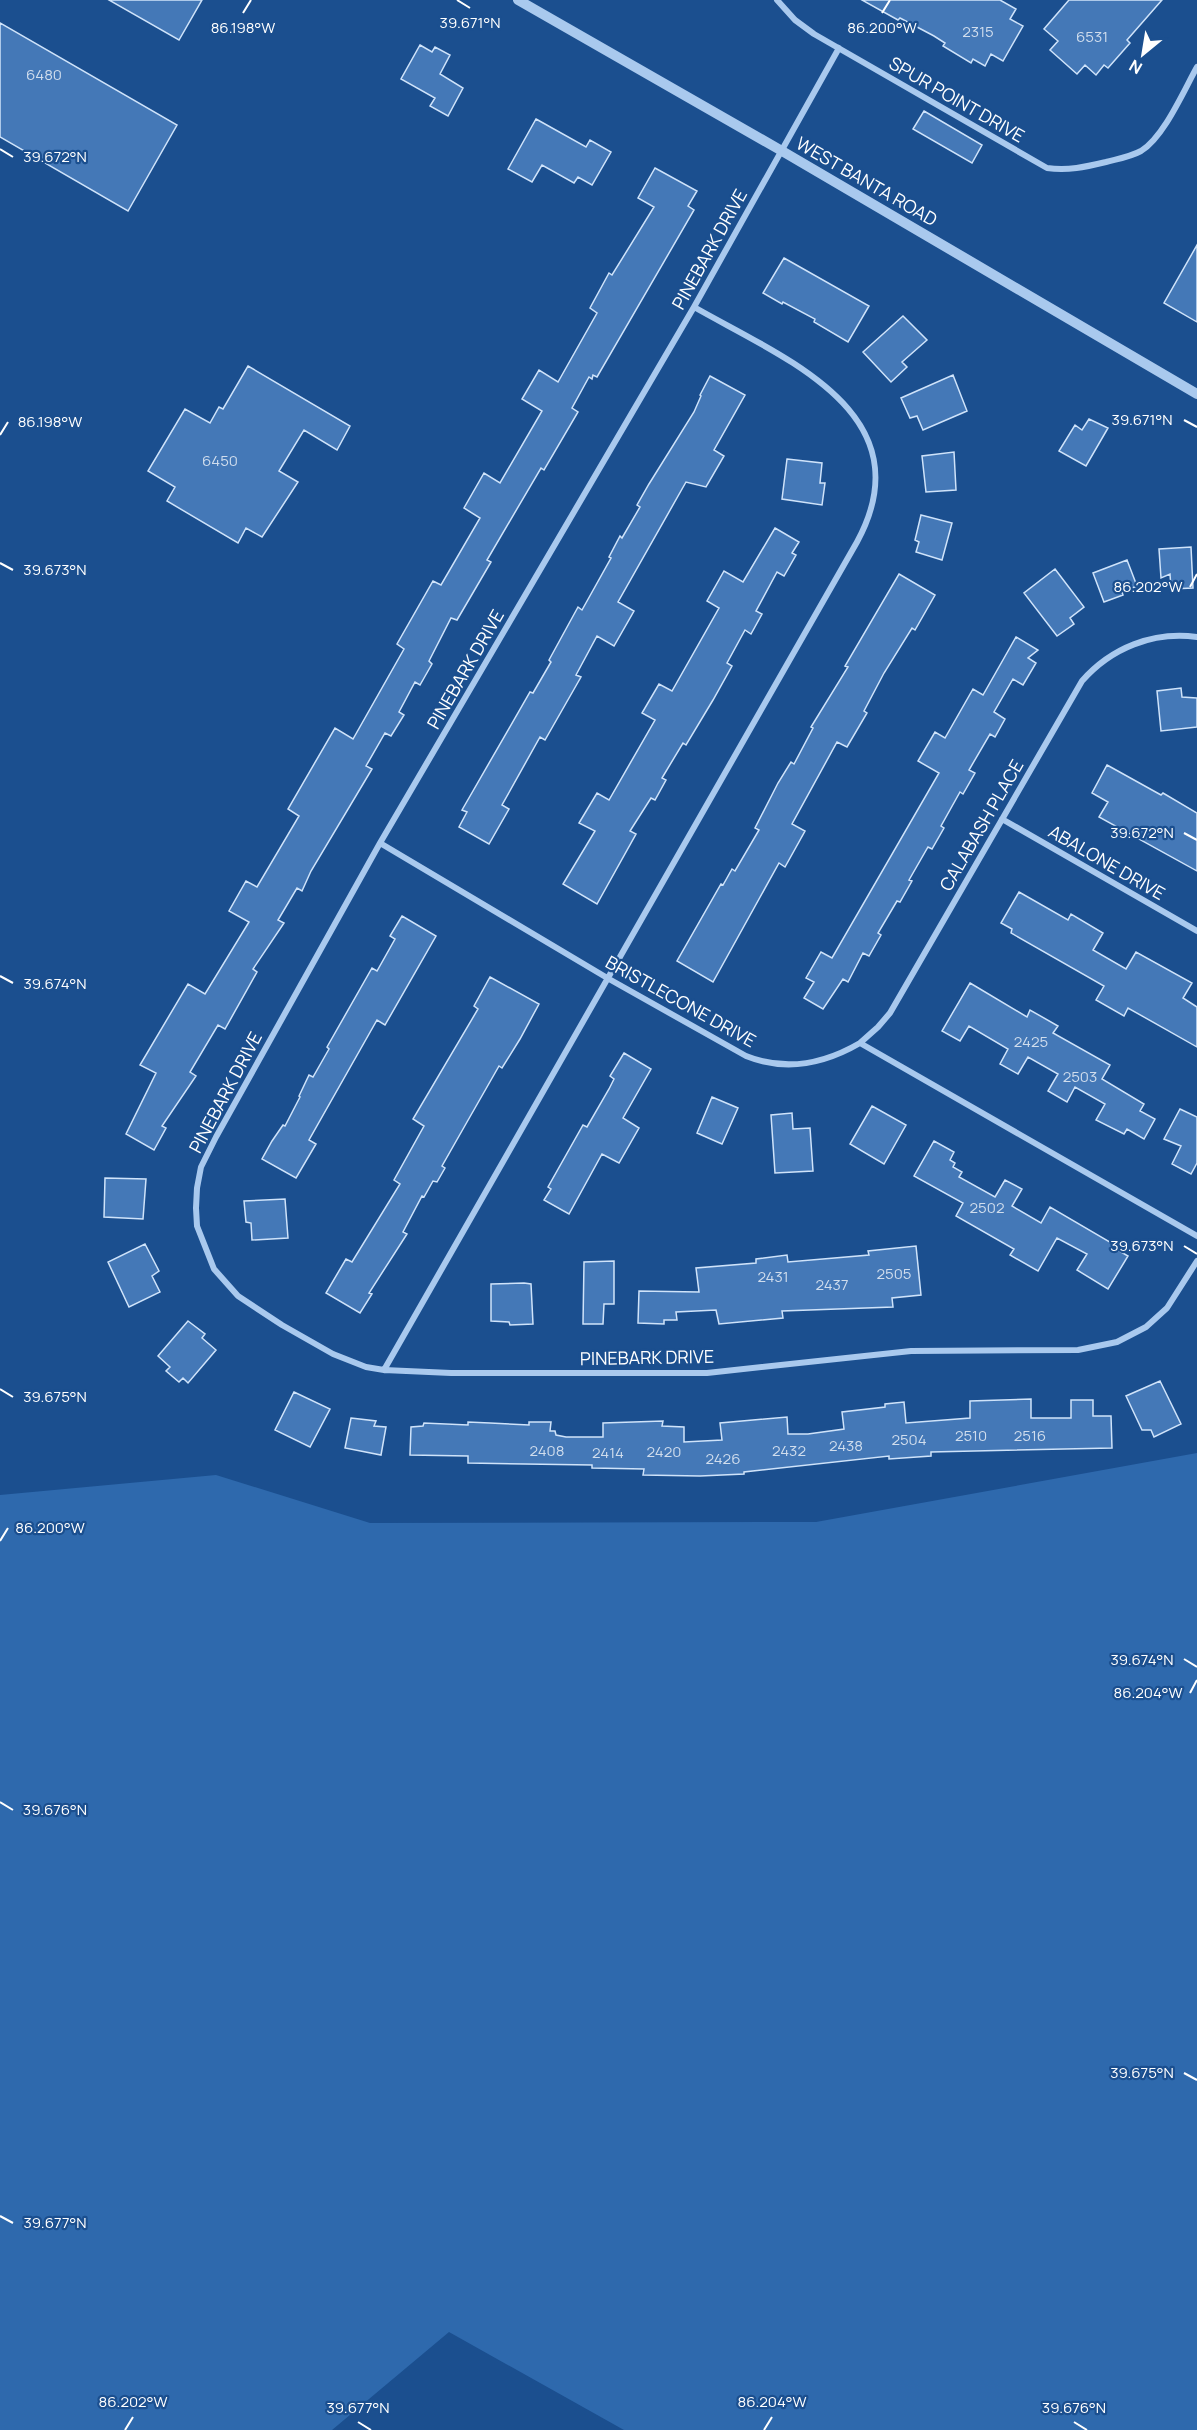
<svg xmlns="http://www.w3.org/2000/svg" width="1197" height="2430" viewBox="0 0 1197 2430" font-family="Manrope,sans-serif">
<rect width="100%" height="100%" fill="#1b4f8f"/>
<!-- green -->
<path fill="#2e69ad" d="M1197 1453V2430H624L449 2332 332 2430H0V1495L216 1475 370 1523 816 1522Z"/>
<!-- building -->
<path fill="#4478b7" stroke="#cfe3fa" stroke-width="1.5" d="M109 0H202L179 40Z
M862 0H1000L1016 9 1010 19 1023 26 1003 61 991 54 985 66 973 59 971 63 943 46 945 43 934 36 900 18 898 20Z
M1069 0H1162L1127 40 1130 43 1108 68 1104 65 1096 75 1085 65 1077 74 1050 50 1058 41 1044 29Z
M0 23 177 125 128 211 0 137Z
M420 45 432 52 435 47 450 55 440 74 463 88 448 116 430 106 435 98 401 79Z
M924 111 982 145 972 163 913 129Z
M536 119 586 147 590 140 611 152 592 185 578 177 574 183 542 165 532 182 508 169Z
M655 168 697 191 688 206 694 210 597 377 593 375 592 379 589 377 572 408 578 412 544 470 541 468 487 560 491 562 457 620 451 618 429 661 432 664 420 685 415 682 399 712 404 715 391 736 385 733 366 766 372 769 311 871 302 891 297 888 278 920 284 923 253 969 257 972 225 1029 218 1025 190 1072 196 1076 162 1126 166 1128 154 1150 126 1134 156 1073 140 1065 188 984 205 994 249 922 229 911 246 881 257 887 299 816 288 809 335 728 353 739 404 649 397 644 433 581 441 585 480 518 464 508 484 473 500 483 542 411 522 399 539 370 558 382 597 313 590 308 609 273 612 275 654 207 638 198Z
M1197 245V322L1164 303Z
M784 258 869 306 848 342 814 322 815 319 783 302 782 304 763 293Z
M903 316 927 340 902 362 907 367 891 382 863 352Z
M248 366 350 426 337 450 304 430 279 471 298 482 262 537 246 528 238 543 167 501 175 487 148 471 185 409 210 423 219 407 223 409Z
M953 375 967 411 923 430 917 416 910 418 901 398Z
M710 376 745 395 714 450 724 456 706 487 686 482 618 602 634 611 614 646 597 636 576 675 581 677 545 740 540 737 502 805 509 809 489 844 459 827 467 812 462 810 530 692 533 693 551 662 549 660 578 607 582 610 611 558 609 557 620 536 622 538 640 507 637 505 649 484 694 412 701 396 700 395Z
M1089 419 1108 428 1086 466 1059 451 1075 425 1082 430Z
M954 452 956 490 926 492 922 456Z
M787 459 822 463 820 483H825L822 505 782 499Z
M921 515 952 523 942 560 916 552 919 542 915 540Z
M775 528 799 542 792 553 796 555 784 576 777 572 756 611 762 614 751 634 745 630 727 663 732 666 713 700 686 745 683 743 662 778 666 780 655 800 651 798 630 831 636 834 597 904 563 884 595 831 579 823 597 793 609 800 655 720 642 713 659 684 672 691 719 608 707 601 724 571 743 582Z
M1191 547 1193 588 1171 589 1170 574 1161 578 1159 549Z
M1127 560 1137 586 1122 592 1123 595 1104 602 1093 573Z
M1055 569 1084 607 1070 618 1074 624 1057 636 1024 593Z
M899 574 935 595 915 630 912 628 884 673 864 711 867 713 847 747 837 742 792 824 805 831 785 867 779 863 713 982 677 961 721 884 723 885 732 869 735 871 759 830 755 828 778 783 791 762 794 764 813 728 811 727 848 667 845 666Z
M1016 637 1038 650 1028 658 1036 663 1023 685 1013 679 994 712 1005 719 995 737 990 734 969 770 975 773 963 794 960 792 941 826 944 828 932 849 928 847 909 880 912 881 900 902 897 901 878 933 881 935 869 956 863 953 848 982 843 979 823 1009 804 998 814 982 806 978 821 952 832 958 939 773 918 761 935 732 945 738 973 689 983 695Z
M1181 688 1182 697 1197 698V727L1161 731 1157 691Z
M1107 765 1161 795 1163 793 1197 813V871L1099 817 1108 802 1092 793Z
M1019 892 1068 920 1071 914 1103 933 1093 950 1126 969 1136 952 1192 983 1183 998 1197 1007V1047L1128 1008 1124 1016 1096 1000 1104 986 1011 933 1012 929 1001 923Z
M402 916 436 936 385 1025 377 1020 309 1140 316 1144 296 1178 262 1159 272 1141 283 1125 285 1126 300 1097 299 1096 309 1075 313 1077 329 1049 327 1047 372 968 377 971 395 939 390 936Z
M490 977 539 1004 520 1039 502 1068 499 1066 467 1122 442 1166 445 1168 437 1182 433 1181 424 1197 422 1196 403 1232 407 1234 369 1293 372 1294 360 1313 326 1293 346 1259 352 1262 400 1184 394 1180 424 1126 413 1119 478 1009 474 1006Z
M970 983 1027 1017 1030 1010 1058 1026 1053 1033 1110 1065 1102 1079 1144 1104 1140 1111 1155 1119 1144 1139 1127 1129 1124 1134 1096 1120 1105 1104 1075 1087 1067 1102 1048 1091 1058 1074 1028 1057 1018 1074 1000 1064 1008 1049 969 1026 960 1041 942 1031Z
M624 1053 651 1069 623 1118 639 1128 619 1163 602 1154 569 1214 544 1200 551 1189 548 1187 583 1125 587 1127 609 1089 614 1079 610 1076Z
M712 1097 738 1108 722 1144 697 1133Z
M872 1106 906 1125 884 1164 850 1144Z
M1180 1109 1197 1117V1163L1191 1174 1172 1164 1181 1146 1164 1139Z
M792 1113 793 1129 810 1128 813 1171 775 1173 771 1115Z
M934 1141 954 1152 950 1160 955 1163 953 1167 962 1172 959 1177 995 1197 1005 1180 1022 1189 1012 1206 1041 1223 1050 1207 1115 1245 1114 1248 1128 1256 1108 1289 1077 1270 1087 1254 1057 1238 1038 1271 1010 1255 1014 1249 956 1216 963 1203 914 1176Z
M105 1178 146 1179 143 1219 104 1217Z
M285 1199 288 1238 252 1240 251 1223 246 1222 244 1201Z
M145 1244 159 1271 152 1276 160 1292 129 1307 108 1262Z
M916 1246 921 1295 892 1298 893 1307 782 1311 783 1318 719 1324 716 1310 676 1312 677 1320H664V1324L638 1323 639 1291 699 1292 696 1268 756 1263V1259L787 1255 788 1262 869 1255 868 1251Z
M614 1261V1304H604L603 1324H583L584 1262Z
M524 1283 531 1284 533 1324 510 1325 509 1322 491 1321V1284Z
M188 1321 205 1334 202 1338 216 1350 188 1383 183 1378 179 1382 166 1371 170 1367 158 1356Z
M1160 1381 1181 1424 1154 1437 1151 1430H1142L1126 1396Z
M294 1392 330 1409 310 1447 275 1430Z
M1031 1399V1418H1071V1400H1093V1416H1111L1112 1448 931 1452V1456L889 1459V1456L744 1472V1474L700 1476 643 1475 644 1469 592 1468V1465L468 1463V1456L410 1455 411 1427 423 1426 424 1423 468 1425V1422L490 1423 529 1425V1422H551L550 1431H555L556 1435 566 1437H603V1423L663 1421 662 1426 684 1427V1442L722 1440 720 1423 787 1417 788 1434H808L844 1429 842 1412 885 1407V1404L904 1402 906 1423 970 1418V1401Z
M351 1418 376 1421 374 1426 386 1427 381 1455 345 1448Z"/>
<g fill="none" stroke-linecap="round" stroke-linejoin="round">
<!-- minor -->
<path stroke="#a9c9ee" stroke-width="6" d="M777 0 795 20 814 34 1047 168C1068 171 1085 167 1106 162 1117 159 1130 157 1141 151 1164 137 1184 90 1197 67
M839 48 694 307 380 843 216 1137 201 1167 197 1188 196 1208 197 1226 214 1269 238 1296 282 1325 333 1354 366 1367 384 1370 451 1373H707L911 1351 1078 1350 1117 1342 1146 1327 1167 1308 1197 1261
M1002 819 1197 931
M380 843 609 979 746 1056C786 1072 824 1064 860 1043L1197 1236
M860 1043 878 1027 890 1013 1082 681C1111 648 1153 631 1197 637
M384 1370 857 542C927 413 783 358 694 307"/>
<!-- tertiary -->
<path stroke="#a9c9ee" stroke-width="10" d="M518 0 782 151 1197 394"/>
</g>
<!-- ticks -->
<path fill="none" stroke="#fff" stroke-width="2" d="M457 0 470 8M243 13 251 0M882 13 890 0M0 149 13 157M1184 420 1197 427M0 435 8 422M0 563 13 570M1190 587 1197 574M1184 833 1197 840M0 976 13 983M1184 1246 1197 1254M0 1389 13 1397M0 1541 8 1528M1184 1659 1197 1667M1190 1693 1197 1680M0 1802 13 1810M1184 2073 1197 2080M0 2216 13 2223M358 2422 371 2430M1074 2422 1087 2430M125 2430 133 2417M764 2430 772 2417"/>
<g text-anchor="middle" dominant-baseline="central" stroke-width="4.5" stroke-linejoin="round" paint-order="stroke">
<!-- number labels -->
<g font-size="15" fill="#d0dded">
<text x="978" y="31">2315</text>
<text x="1092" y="36">6531</text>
<text x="44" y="74">6480</text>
<text x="220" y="460">6450</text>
<text x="1031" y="1041">2425</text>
<text x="1080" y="1076">2503</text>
<text x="987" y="1207">2502</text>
<text x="894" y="1273">2505</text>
<text x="773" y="1276">2431</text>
<text x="832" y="1284">2437</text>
<text x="971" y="1435">2510</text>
<text x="1030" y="1435">2516</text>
<text x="909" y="1439">2504</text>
<text x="846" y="1445">2438</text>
<text x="547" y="1450">2408</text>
<text x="789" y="1450">2432</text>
<text x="664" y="1451">2420</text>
<text x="608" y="1452">2414</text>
<text x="723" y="1458">2426</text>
</g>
<!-- street labels -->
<g font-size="18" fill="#fff" stroke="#1b4f8f">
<text transform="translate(957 99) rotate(30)">SPUR POINT DRIVE</text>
<text transform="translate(867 181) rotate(30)">WEST BANTA ROAD</text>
<text transform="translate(709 249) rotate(-61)">PINEBARK DRIVE</text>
<text transform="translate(465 669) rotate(-60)">PINEBARK DRIVE</text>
<text transform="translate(981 825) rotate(-60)">CALABASH PLACE</text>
<text transform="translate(1107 862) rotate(30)">ABALONE DRIVE</text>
<text transform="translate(681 1001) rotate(29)">BRISTLECONE DRIVE</text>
<text transform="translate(225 1092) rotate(-62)">PINEBARK DRIVE</text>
<text transform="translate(647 1357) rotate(-1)">PINEBARK DRIVE</text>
</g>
</g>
<g font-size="15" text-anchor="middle" fill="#fff" stroke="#1b4f8f" stroke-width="4.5" stroke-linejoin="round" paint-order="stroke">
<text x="470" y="28">39.671°N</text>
<text x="243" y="33">86.198°W</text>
<text x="882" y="33">86.200°W</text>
<text x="55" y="162">39.672°N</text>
<text x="1142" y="425">39.671°N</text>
<text x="50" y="427">86.198°W</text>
<text x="55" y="575">39.673°N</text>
<text x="1148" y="592">86.202°W</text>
<text x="1142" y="838">39.672°N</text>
<text x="55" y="989">39.674°N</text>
<text x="1142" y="1251">39.673°N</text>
<text x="55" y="1402">39.675°N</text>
<text x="50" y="1533">86.200°W</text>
<text x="1142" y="1665">39.674°N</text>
<text x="1148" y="1698">86.204°W</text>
<text x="55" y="1815">39.676°N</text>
<text x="1142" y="2078">39.675°N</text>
<text x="55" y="2228">39.677°N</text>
<text x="133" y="2407">86.202°W</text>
<text x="772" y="2407">86.204°W</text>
<text x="358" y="2413">39.677°N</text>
<text x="1074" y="2413">39.676°N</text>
</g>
<!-- north arrow -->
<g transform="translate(1143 54) rotate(210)" stroke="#1b4f8f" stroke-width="4.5" paint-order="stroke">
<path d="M0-4.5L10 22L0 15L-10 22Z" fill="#ffffff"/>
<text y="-9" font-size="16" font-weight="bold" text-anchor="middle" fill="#ffffff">N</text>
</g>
</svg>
